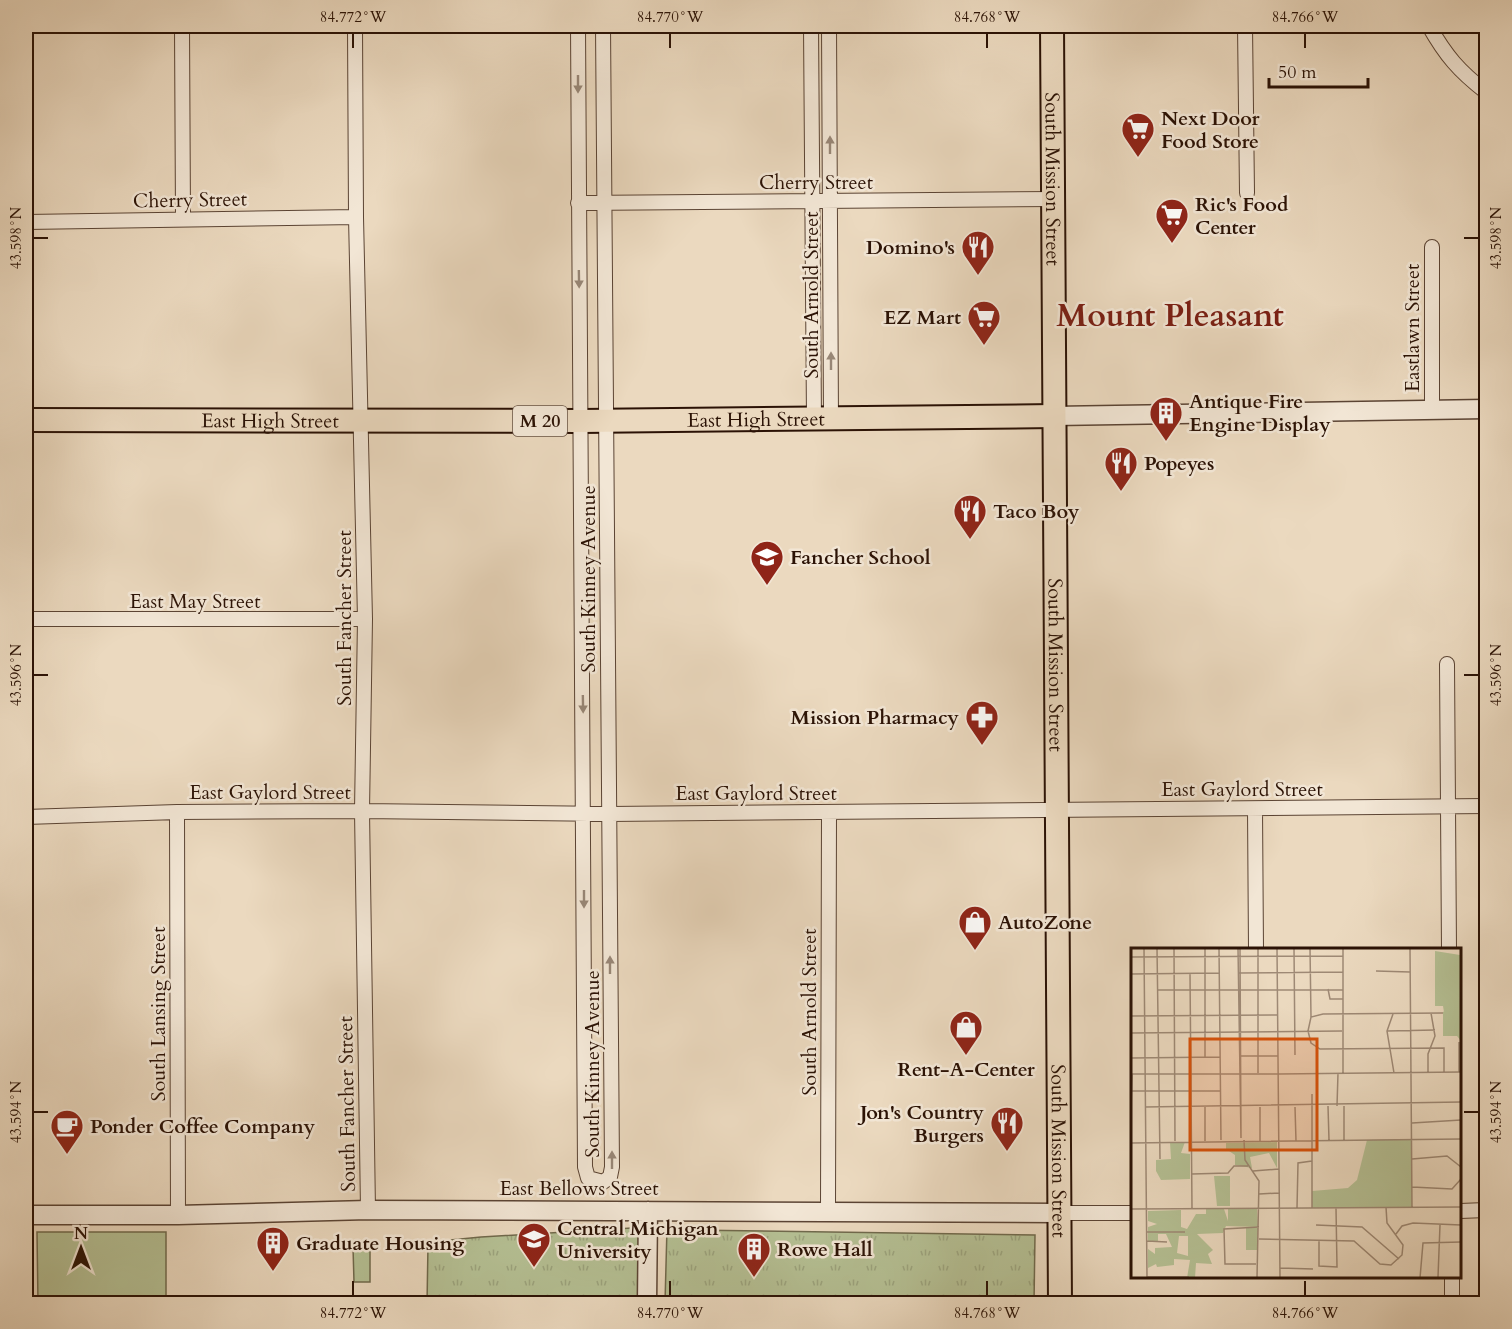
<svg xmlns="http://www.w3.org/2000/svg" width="1512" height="1329" viewBox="0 0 1512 1329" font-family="Cardo,serif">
<defs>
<pattern id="park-tufts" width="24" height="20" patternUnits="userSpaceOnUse" patternTransform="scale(1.5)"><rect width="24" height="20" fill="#b5c094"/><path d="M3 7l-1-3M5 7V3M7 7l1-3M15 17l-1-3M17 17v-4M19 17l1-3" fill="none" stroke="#9ca47e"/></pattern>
</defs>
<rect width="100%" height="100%" fill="#ebd9bf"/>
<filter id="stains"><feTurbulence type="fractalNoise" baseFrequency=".00333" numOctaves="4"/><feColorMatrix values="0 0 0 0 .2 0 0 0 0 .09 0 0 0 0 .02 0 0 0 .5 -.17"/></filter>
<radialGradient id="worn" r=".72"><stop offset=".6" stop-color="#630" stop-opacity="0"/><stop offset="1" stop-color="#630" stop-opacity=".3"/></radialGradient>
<!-- grass -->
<path fill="#b5c094" stroke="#70694c" stroke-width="1.5" d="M37 1232H166V1303H38Z
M370 1246V1282H354L353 1247Z"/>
<!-- park -->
<path fill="url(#park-tufts)" stroke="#70694c" stroke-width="1.5" d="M648 1227 647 1303 427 1304 428 1245 440 1241 481 1237Z
M667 1228 687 1230 1035 1235 1034 1303H665Z"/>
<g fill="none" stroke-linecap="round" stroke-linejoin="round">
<defs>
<path id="minor" d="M182 26 183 219
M355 26 356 217 365 619 362 811 368 1210
M578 26 585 1167 588 1178 603 1182 610 1177 612 1167 603 26
M811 26 814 420
M829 26 831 420
M1245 26 1247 193
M1429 26C1446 56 1459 71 1486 92
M578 203 1055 199
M26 222 356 217
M1432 247V409
M26 619H365
M1447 664 1449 950
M1255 809 1256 950
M177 812 178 1215
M26 817 177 812 362 811 609 814 1486 806
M1460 1211 1486 1210
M828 1212 829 812
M1058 1213H1132
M1452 1276V1304"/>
<path id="tertiary" d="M1054 416 1486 409
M26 1215H178L368 1210 1058 1213
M647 1304 648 1211"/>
<g id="primary">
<path id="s1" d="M1052 26 1060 1304"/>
<path id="s2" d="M26 420 581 421 1054 416"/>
</g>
</defs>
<!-- minor casing -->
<use href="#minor" stroke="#5b4434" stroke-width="16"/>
<!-- tertiary casing -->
<use href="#tertiary" stroke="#5b4434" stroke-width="21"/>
<!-- primary casing -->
<use href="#primary" stroke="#2b1205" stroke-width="26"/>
<!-- minor -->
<use href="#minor" stroke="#f2e6d5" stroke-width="14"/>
<!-- tertiary -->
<use href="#tertiary" stroke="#f2e6d5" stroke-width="18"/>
<!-- primary -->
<use href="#primary" stroke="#ebd9bf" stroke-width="22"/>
</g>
<!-- one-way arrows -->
<defs><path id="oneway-solid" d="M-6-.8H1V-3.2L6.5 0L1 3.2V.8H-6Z" transform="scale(1.5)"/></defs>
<g fill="#988777">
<use href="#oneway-solid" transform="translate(578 84) rotate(90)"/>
<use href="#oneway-solid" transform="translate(830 145) rotate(-90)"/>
<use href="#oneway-solid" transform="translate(579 279) rotate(89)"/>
<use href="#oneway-solid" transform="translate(831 361) rotate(-90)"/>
<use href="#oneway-solid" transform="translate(583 704) rotate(89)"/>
<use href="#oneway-solid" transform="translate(584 899) rotate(90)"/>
<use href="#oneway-solid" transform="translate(610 965) rotate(-90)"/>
<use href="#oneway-solid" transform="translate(612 1160) rotate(-90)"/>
</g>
<!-- ticks -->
<path fill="none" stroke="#2b1205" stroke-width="2" d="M353 33V48M670 33V48M987 33V48M1305 33V48M33 238H48M1464 238H1479M33 675H48M1464 675H1479M33 1112H48M1464 1112H1479M353 1281V1296M670 1281V1296M987 1281V1296M1305 1281V1296"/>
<!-- icons -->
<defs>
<symbol id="supermarket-pin" viewBox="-11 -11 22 30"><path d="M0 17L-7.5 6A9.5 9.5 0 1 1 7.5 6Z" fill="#8f2418" stroke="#f2e6d5"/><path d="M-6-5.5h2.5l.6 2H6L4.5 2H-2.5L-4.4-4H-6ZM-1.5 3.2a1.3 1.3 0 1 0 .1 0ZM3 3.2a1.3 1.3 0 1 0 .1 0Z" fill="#fff"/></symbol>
<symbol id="restaurant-pin" viewBox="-11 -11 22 30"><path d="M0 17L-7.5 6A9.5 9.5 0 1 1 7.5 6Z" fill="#8f2418" stroke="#f2e6d5"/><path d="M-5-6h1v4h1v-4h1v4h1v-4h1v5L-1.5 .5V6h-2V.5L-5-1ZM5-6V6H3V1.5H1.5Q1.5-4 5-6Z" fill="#fff"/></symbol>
<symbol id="building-pin" viewBox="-11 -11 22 30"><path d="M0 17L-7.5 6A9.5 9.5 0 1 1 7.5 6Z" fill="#8f2418" stroke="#f2e6d5"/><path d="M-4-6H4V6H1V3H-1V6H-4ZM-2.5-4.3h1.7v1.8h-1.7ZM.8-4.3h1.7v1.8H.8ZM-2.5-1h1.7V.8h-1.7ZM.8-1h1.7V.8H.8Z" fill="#fff"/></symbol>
<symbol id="school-pin" viewBox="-11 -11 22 30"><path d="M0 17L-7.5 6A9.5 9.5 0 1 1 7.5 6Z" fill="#8f2418" stroke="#f2e6d5"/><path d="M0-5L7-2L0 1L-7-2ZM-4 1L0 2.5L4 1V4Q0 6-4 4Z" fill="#fff"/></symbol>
<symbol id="pharmacy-pin" viewBox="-11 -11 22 30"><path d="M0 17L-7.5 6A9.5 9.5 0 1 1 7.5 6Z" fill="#8f2418" stroke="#f2e6d5"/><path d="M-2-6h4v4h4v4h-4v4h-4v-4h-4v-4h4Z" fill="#fff"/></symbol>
<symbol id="shop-pin" viewBox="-11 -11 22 30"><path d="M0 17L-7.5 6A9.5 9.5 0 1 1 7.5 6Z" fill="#8f2418" stroke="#f2e6d5"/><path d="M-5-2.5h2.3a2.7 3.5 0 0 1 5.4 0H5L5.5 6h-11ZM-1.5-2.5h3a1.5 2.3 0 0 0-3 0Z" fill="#fff"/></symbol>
<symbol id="cafe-pin" viewBox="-11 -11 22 30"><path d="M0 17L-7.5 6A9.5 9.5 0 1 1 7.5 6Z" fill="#8f2418" stroke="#f2e6d5"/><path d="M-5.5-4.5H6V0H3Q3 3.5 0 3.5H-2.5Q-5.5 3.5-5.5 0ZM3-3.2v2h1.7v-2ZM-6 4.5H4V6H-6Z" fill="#fff"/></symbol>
<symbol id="university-pin" viewBox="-11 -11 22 30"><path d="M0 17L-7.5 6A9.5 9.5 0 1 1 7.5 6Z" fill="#8f2418" stroke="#f2e6d5"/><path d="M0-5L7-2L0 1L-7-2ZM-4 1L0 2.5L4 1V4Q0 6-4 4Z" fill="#fff"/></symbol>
</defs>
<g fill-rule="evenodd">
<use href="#supermarket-pin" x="1119" y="110" width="38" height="52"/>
<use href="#supermarket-pin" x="1153" y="196" width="38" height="52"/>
<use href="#restaurant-pin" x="959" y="228" width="38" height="52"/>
<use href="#supermarket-pin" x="965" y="298" width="38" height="52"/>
<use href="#building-pin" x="1147" y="394" width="38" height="52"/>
<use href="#restaurant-pin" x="1102" y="444" width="38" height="52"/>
<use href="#restaurant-pin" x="951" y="492" width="38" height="52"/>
<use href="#school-pin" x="748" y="538" width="38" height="52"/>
<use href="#pharmacy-pin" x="963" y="698" width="38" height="52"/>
<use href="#shop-pin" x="956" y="903" width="38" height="52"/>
<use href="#shop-pin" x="947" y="1008" width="38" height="52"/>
<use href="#restaurant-pin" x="988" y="1104" width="38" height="52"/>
<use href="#cafe-pin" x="48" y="1107" width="38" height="52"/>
<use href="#university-pin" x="515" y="1220" width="38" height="52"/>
<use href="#building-pin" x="254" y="1224" width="38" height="52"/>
<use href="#building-pin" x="735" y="1230" width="38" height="52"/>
</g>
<g text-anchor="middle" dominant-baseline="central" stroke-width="5" stroke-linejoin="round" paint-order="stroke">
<!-- shield labels -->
<rect fill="#f2e6d5" stroke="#675243" stroke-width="1.5" x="513" y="406" width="54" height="30" rx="4.5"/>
<g font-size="18" font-weight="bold" fill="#2b1205">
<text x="540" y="421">M 20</text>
</g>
<!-- poi labels -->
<g font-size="20" font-weight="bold" fill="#2b1205" stroke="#f2e6d5" text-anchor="start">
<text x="1161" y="118">Next Door<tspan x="1161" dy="23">Food Store</tspan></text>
<text x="1195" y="204">Ric's Food<tspan x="1195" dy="23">Center</tspan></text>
<text x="955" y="247" text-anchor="end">Domino's</text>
<text x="961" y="317" text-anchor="end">EZ Mart</text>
<text x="1189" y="401">Antique Fire<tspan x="1189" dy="23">Engine Display</tspan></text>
<text x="1144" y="463">Popeyes</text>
<text x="993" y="511">Taco Boy</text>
<text x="790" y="557">Fancher School</text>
<text x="959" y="717" text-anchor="end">Mission Pharmacy</text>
<text x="998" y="922">AutoZone</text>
<text x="966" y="1069" text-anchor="middle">Rent-A-Center</text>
<text x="984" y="1112" text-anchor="end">Jon's Country<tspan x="984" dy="23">Burgers</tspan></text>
<text x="90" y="1126">Ponder Coffee Company</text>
<text x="557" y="1228">Central Michigan<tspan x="557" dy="23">University</tspan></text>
<text x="296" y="1243">Graduate Housing</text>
<text x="777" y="1249">Rowe Hall</text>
</g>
<!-- street labels -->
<g font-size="20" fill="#2b1205" stroke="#f2e6d5">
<text stroke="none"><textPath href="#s1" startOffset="153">South Mission Street</textPath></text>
<text x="816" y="182">Cherry Street</text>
<text transform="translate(190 200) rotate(-1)">Cherry Street</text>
<text transform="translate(811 295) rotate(-90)">South Arnold Street</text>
<text transform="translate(1412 328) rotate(-90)">Eastlawn Street</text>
<text stroke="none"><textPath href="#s2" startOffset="730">East High Street</textPath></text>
<text stroke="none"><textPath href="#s2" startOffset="244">East High Street</textPath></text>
<text transform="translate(588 579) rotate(-90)">South Kinney Avenue</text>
<text x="195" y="601">East May Street</text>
<text transform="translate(344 618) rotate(-90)">South Fancher Street</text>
<text stroke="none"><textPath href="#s1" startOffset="639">South Mission Street</textPath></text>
<text x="1242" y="789">East Gaylord Street</text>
<text x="270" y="792">East Gaylord Street</text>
<text x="756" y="793">East Gaylord Street</text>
<text transform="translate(809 1012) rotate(-90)">South Arnold Street</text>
<text transform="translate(158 1014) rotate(-90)">South Lansing Street</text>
<text transform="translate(592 1064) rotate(-90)">South Kinney Avenue</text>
<text transform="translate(347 1104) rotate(-91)">South Fancher Street</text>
<text stroke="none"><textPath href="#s1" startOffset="1125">South Mission Street</textPath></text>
<text x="579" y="1188">East Bellows Street</text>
</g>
<!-- town labels -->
<g font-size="32" font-weight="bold" fill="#7a1f14" stroke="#f2e6d5">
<text x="1170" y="316">Mount Pleasant</text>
</g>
</g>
<!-- overview -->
<g transform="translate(1131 948)">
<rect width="330" height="330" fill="#ebd9bf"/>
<path d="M322 58H330V93L326 88H312V64ZM115 280H127L126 302H115Z" fill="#b5c094"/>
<path d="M304 3 329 7V58L317 63 313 64 312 58H304Z" fill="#b5c094"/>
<path d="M281 191V259L181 260V243L217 240 226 232 236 192ZM39 194H54L50 205 59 206V231L30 232 25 223V212L40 211ZM146 194V220L138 205 119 209 121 220 104 217V207L95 201V195ZM83 228H99V258H86ZM75 261H93L97 273V261H126L127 279 95 278 92 285 66 286 82 302 77 306 81 316 65 315 64 330H56L59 312 43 311V317L26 319 25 316 17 320V301L24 306V300L41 299 35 286H27V294L17 293V279L26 276 17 273V263L50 262V279L56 281 65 266H75ZM48 288H57V308L46 305Z" fill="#b5c094" fill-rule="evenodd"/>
<path fill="none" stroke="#9e8975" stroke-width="1.5" d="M13 0 16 330M26 0 29 211M43 0 44 193M74 0V109M88 0 90 192M107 0 110 190 109 0M127 0V125M146 0 149 330M163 0 164 107M179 0 180 69M212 0V125M279 0 281 259M0 9 212 8M245 23 279 24M59 25 61 260M108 25 212 24M0 26 88 25M197 41 199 51H212M27 42H212M312 65 192 66 180 69 177 83 180 95 189 101 313 100V124M262 66 256 83 263 125M0 68 146 67M256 83 304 82M0 85 211 83M328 94V124M109 108H147M0 110 89 109M297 125V106L304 88 300 65M0 126H148M148 126 330 124M0 143H90M181 146V260M197 158 198 192M206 158 207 125M14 159 330 154M74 159V193M164 159 165 193M0 163 1 126M281 175 330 172M113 192 114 212 128 233 126 330M213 192V158M129 193V159M0 195 330 191M281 211 316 208 330 219M122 223 148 221M61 226 97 225 103 218H117M281 239 321 241 330 231M128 246 148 245M166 260 167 215 181 213M0 261 330 259M185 277 231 279 268 311M15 284H54M265 286 271 278 282 275 330 277M128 291 223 293 249 316 260 317 271 307 272 297 256 275 255 259M16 293 36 294M188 293V318L206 319 205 260M125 316H94L93 281 128 279M149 320 182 321M16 329H58M307 329 309 277M289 330 292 295 330 294M289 330H308"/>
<path fill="#d5520b" fill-opacity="0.15" stroke="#d5520b" stroke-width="3" d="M59 91H186V202H59Z"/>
<rect width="330" height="330" fill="none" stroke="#2b1205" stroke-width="3"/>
</g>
<!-- margin -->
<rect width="1512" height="1329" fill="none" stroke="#ebd9bf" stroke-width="66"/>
<!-- north arrow -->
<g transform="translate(81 1248)" stroke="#f2e6d5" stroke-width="4.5" paint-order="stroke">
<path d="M0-4.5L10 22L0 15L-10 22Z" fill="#2b1205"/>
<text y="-9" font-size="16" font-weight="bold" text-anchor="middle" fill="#2b1205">N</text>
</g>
<!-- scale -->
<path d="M1269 78v9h99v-9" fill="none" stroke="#2b1205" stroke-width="3"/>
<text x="1278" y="78" font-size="18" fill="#2b1205" stroke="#f2e6d5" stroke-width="4.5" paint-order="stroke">50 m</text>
<rect x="33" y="33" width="1446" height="1263" fill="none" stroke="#2b1205" stroke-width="2"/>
<g font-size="15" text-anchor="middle" fill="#2b1205">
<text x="353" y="22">84.772°W</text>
<text x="670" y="22">84.770°W</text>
<text x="987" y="22">84.768°W</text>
<text x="1305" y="22">84.766°W</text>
<text transform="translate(16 238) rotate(-90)" y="5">43.598°N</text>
<text transform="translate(1496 238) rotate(-90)" y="5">43.598°N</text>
<text transform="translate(16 675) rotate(-90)" y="5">43.596°N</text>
<text transform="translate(1496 675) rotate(-90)" y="5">43.596°N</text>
<text transform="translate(16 1112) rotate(-90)" y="5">43.594°N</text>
<text transform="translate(1496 1112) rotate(-90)" y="5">43.594°N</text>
<text x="353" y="1318">84.772°W</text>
<text x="670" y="1318">84.770°W</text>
<text x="987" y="1318">84.768°W</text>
<text x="1305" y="1318">84.766°W</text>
</g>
<rect width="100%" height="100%" filter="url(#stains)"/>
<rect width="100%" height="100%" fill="url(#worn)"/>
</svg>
